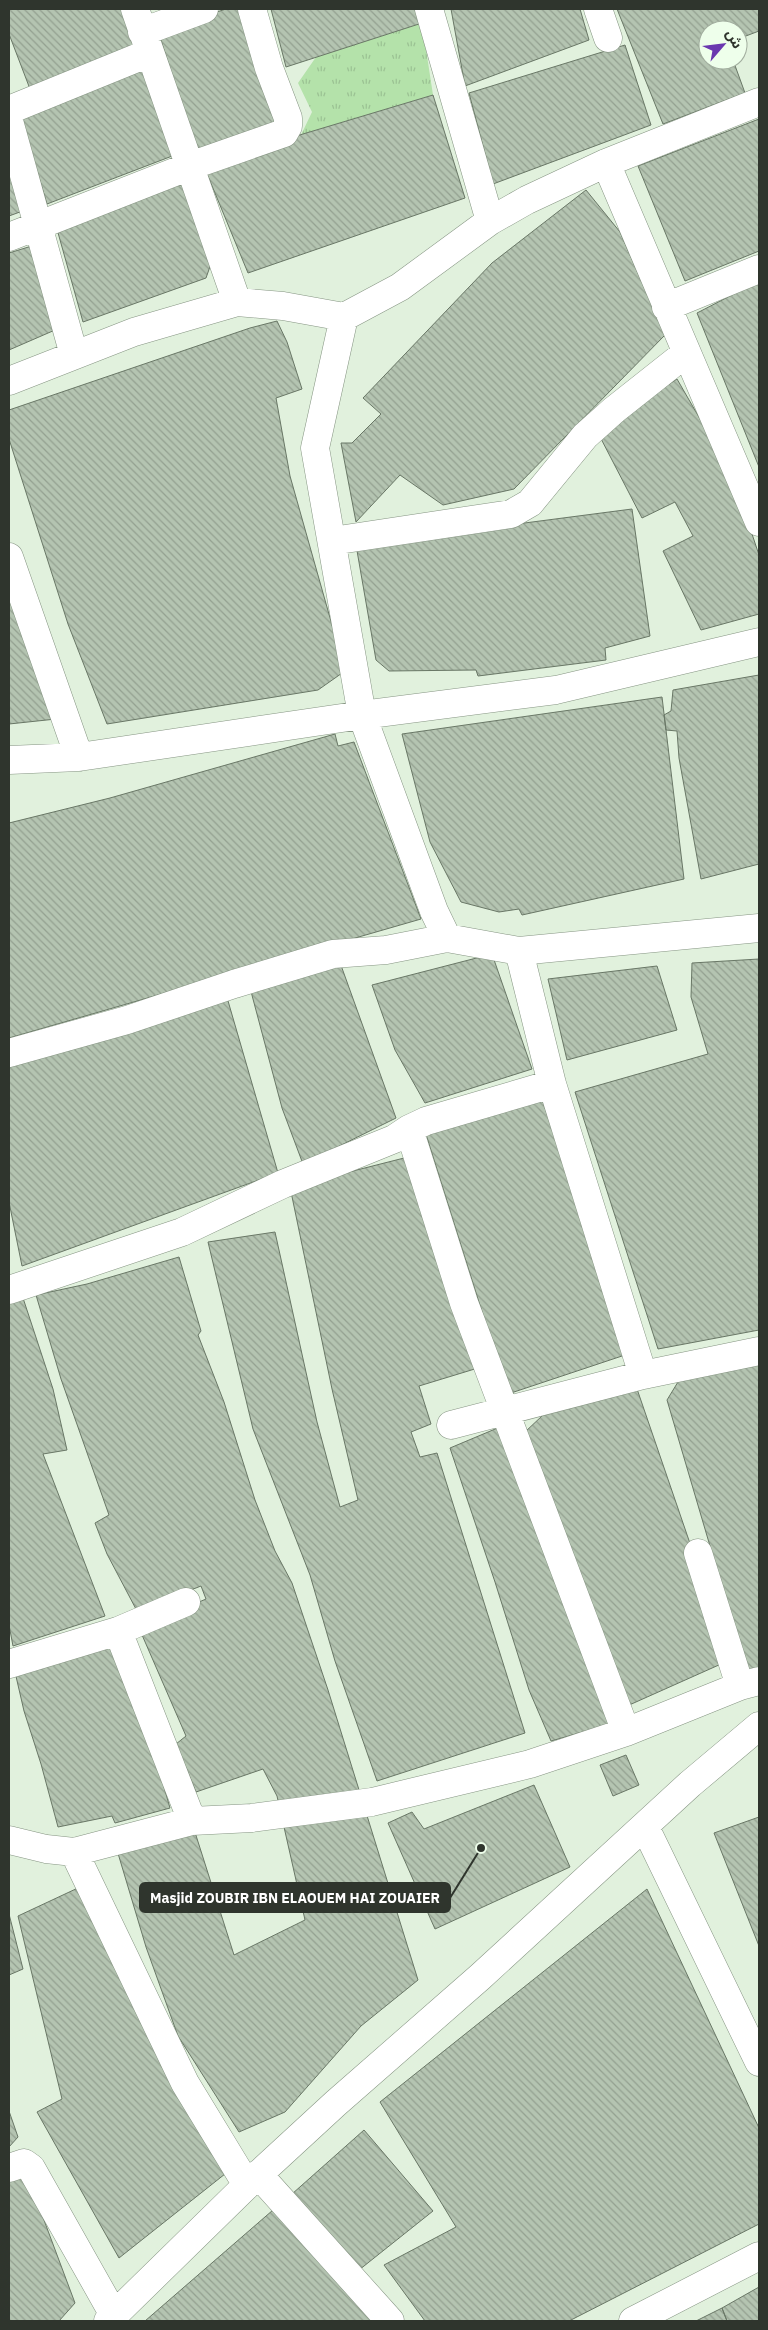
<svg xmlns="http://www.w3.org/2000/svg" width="768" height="2330" viewBox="0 0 768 2330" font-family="'IBM Plex Sans','Noto Sans Arabic',sans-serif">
<defs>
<pattern id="park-tufts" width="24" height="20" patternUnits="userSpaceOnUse" patternTransform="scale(1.25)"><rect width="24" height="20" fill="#b4e2aa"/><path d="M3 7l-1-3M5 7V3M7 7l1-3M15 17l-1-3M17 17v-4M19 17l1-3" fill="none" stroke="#9bc293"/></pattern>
<pattern id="building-back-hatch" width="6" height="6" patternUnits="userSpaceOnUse" patternTransform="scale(1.25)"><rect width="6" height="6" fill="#b4c4b1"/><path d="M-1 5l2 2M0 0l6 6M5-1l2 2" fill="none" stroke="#93a090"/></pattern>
</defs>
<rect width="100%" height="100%" fill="#e1f1dd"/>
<!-- park -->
<path fill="url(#park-tufts)" d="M422 23 433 95 301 135 312 112 298 83 316 57Z"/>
<!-- building -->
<path fill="url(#building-back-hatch)" stroke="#697766" d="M9 9H129L141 42 30 89 9 34Z
M226 9H245L281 120 196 150 158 31Z
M271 9H417L422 23 286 67Z
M451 9H580L589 40 465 86Z
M617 9H759V31L738 39V30H708V60H733L745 93 663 124Z
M625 45 651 125 493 184 469 93Z
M149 64 180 153 47 204 20 115Z
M433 95 465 198 248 273 203 164Z
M759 119V251L685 281 638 166Z
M9 149 28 209 9 216Z
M184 175 213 258 206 278 83 322 55 222Z
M586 190 620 232 665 335 514 489 443 505 400 475 356 522 341 443H352L381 414 363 398 492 263Z
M35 245 55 330 9 350V253Z
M759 281V467L697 313Z
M277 321 287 342 302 389 276 398 290 476 345 671 318 690 107 724 68 624 9 439V410L250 328Z
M677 379 715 445 749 525 759 555V614L701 630 663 551 693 536 675 502 642 518 597 431Z
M632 509 650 636 605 648 606 660 478 676 476 670 389 671 376 660 356 545Z
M9 588 56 719 9 724Z
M759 675V864L701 879 679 758 677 731 666 730 664 715 671 711 673 690Z
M662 697 684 879 522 915 519 909 499 912 461 902 430 842 402 734Z
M335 734 338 746 354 742 421 919 9 1038V823L110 798Z
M492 954 532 1069 425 1103 395 1050 372 985Z
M338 957 396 1118 303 1164 282 1108 249 984Z
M759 959V1330L658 1349 575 1092 708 1054 691 997 692 963Z
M657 966 677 1030 567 1060 548 979Z
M226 994 278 1173 22 1266 9 1202V1066Z
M542 1099 628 1354 508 1394 424 1128Z
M408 1157 478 1368 419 1386 431 1424 411 1432 420 1457 437 1453 525 1733 377 1781 335 1661 310 1575 253 1429 208 1242 275 1232 317 1422 340 1507 358 1500 332 1389 290 1187Z
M179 1257 201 1331 198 1335 224 1402 255 1500 275 1551 292 1583 328 1690 418 1980 361 2026 285 2112 239 2132 178 2036 146 1947 117 1850 193 1826 234 1955 305 1920 277 1796 263 1769 196 1792 176 1744 186 1736 139 1628 206 1599 201 1586 137 1611 107 1554 95 1523 109 1515 61 1379 36 1295 87 1284Z
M23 1298 53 1389 67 1450 43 1454 105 1616 13 1646 9 1625V1302Z
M759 1363V1669L748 1675 728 1619 710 1546 667 1400 681 1377Z
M636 1386 730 1660 627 1706 525 1432 543 1415Z
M500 1427 611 1724 551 1741 529 1690 495 1582 450 1448Z
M113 1642 146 1724 170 1808 115 1823 112 1816 58 1827 41 1764 24 1711 15 1672Z
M626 1755 639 1785 613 1796 600 1765Z
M534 1785 570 1867 435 1929 388 1823 412 1812 424 1829Z
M759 1817V1946L714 1833Z
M80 1887 230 2170 119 2258 37 2112 62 2099 18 1916Z
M647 1889 759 2128V2224L569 2321H425L384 2265 456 2227 380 2102Z
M9 1914 23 1969 9 1975Z
M9 2111 18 2137 9 2147Z
M364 2130 433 2211 359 2270 292 2194Z
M26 2172 75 2303 59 2321H9V2180Z
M273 2210 377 2321H145Z
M759 2287V2321H727L722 2308Z
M722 2308 727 2321H696Z"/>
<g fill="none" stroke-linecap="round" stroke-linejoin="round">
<defs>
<path id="minor" d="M135 9 237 302
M429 9 490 221
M598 9 608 38
M142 32 204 9
M759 102 606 163 527 200 490 221 400 287 344 317 315 448 362 715 556 690 759 642
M9 110 149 53
M9 121 74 355
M606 163 759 522
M9 237 190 166 284 133 288 126V118L269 68 252 9
M666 307 759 269
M9 381 134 332 237 302 283 306 344 317
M332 541 511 514 530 503 585 436 614 410 686 353
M9 557 79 757
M9 760 79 757 362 715 434 911 447 938 519 951 759 928
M519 951 552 1084 643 1375 759 1351
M9 1053 127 1020 234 984 333 954 386 950 447 938
M409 1129 464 1303 626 1732
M9 1290 182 1232 283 1184 394 1139 409 1129 426 1121 552 1084
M451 1425 643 1375
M698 1553 740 1686
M118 1631 192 1821
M9 1664 118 1631 186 1602
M645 1827 759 2062
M9 1840 46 1849 74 1852 192 1821 252 1818 372 1802 530 1764 626 1732 740 1686 759 1681
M74 1852 185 2083 247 2185
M9 2168 24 2163 31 2168 114 2315
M258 2174 390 2321
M108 2321 247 2185 336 2103 480 1977 690 1784 759 1726
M633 2321 759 2256"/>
</defs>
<!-- minor casing -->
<use href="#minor" stroke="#869583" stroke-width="29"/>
<!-- minor -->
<use href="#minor" stroke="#fff" stroke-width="28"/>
</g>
<!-- callouts -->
<path fill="none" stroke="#2f352d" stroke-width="2" d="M481 1848L450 1898"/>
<circle fill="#2f352d" stroke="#eeffeb" stroke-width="2" cx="481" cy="1848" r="5"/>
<rect fill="#2f352d" stroke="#2f352d" stroke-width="2" x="140" y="1883" width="310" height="29" rx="5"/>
<g font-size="14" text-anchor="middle" font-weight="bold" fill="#fff">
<text x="295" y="1903">Masjid ZOUBIR IBN ELAOUEM HAI ZOUAIER</text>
</g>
<!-- border -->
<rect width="768" height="2330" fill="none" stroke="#2f352d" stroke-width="20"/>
<!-- north arrow -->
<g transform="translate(723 45) rotate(62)"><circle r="24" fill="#eeffeb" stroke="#a2ae9f"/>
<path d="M0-4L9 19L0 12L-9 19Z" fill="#6a38af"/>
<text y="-8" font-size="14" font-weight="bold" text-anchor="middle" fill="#2f352d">ش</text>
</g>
</svg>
